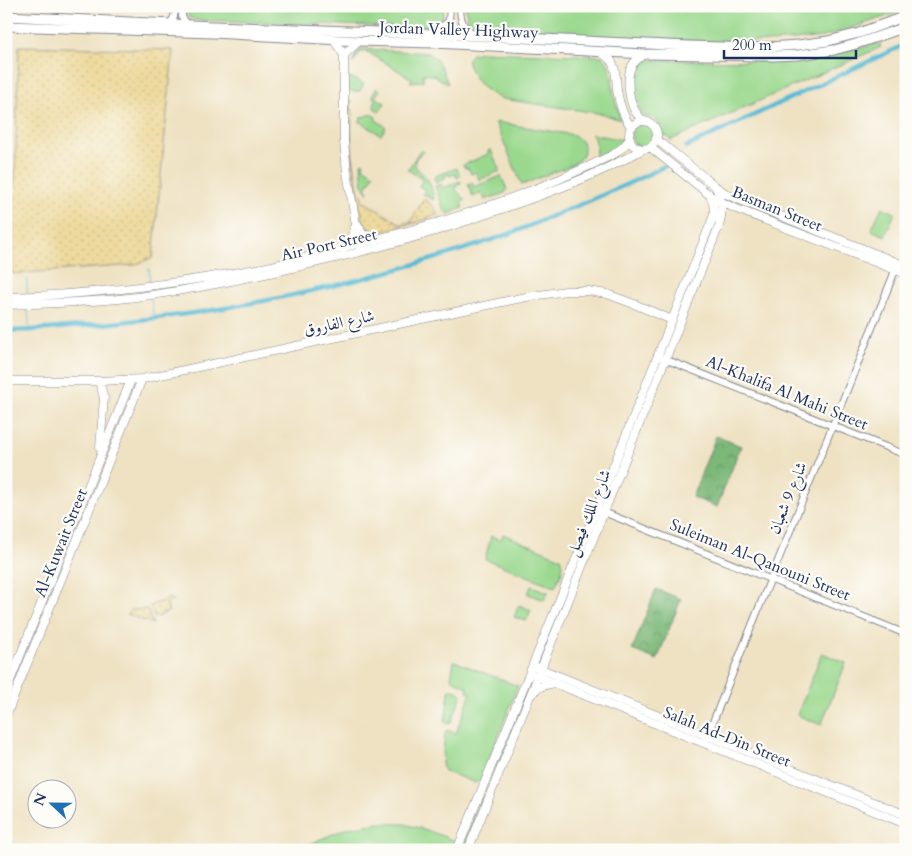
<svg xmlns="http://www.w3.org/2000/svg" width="912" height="856" viewBox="0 0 912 856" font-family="Cardo,Amiri,serif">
<defs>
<pattern id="grass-tufts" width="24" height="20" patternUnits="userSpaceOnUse" patternTransform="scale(1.25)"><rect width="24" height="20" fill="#9ad88d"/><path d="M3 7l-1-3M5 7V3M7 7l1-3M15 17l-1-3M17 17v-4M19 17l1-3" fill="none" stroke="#84ba7c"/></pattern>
<pattern id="forest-crowns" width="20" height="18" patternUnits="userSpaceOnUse" patternTransform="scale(1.25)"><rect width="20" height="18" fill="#7bb878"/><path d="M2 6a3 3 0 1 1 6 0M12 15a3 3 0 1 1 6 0" fill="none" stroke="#649666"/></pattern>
<pattern id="sand-dots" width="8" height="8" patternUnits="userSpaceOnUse" patternTransform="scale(1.25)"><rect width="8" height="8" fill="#eeda9e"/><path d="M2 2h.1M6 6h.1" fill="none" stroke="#ccbb8a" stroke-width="1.8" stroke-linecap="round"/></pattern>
</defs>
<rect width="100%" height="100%" fill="#fdfcf7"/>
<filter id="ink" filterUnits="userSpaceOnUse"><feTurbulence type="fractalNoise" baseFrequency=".02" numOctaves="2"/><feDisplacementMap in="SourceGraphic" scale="10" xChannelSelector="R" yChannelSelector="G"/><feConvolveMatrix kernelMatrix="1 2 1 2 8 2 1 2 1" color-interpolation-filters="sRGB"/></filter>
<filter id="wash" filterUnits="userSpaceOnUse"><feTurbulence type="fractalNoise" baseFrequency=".0096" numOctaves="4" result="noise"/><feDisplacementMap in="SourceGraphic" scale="20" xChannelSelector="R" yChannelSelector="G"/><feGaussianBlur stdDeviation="1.12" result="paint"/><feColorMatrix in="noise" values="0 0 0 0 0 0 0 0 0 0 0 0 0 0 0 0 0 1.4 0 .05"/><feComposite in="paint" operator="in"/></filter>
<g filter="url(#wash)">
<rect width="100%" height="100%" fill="#efe2c3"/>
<!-- grass -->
<path fill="url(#grass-tufts)" stroke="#5a8476" d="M597 518 593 530 539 662 541 653Z
M531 678 532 680 531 682 489 789H488L495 771 496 761Z"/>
<!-- forest -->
<path fill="url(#forest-crowns)" stroke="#4b746b" d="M716 436 741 446 717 507 692 497Z
M656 589 681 599 657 660 632 650Z"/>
<!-- sand -->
<path fill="url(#sand-dots)" stroke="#84847e" d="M19 46 173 50 153 257 135 265 12 274Z
M349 101H352L350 105 353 112 351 129 352 150 359 194 363 196 361 200 402 225 405 221 409 224 424 199C429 203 437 208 437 215L428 217V219L384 231H376L368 227 363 220 356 191 350 142Z
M170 598 173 600 166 603 169 611 155 618 150 606Z
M147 609 153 624 127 614 131 610Z"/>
<!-- green -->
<path fill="#9ad88d" stroke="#5a8476" d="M189 6H444C443 19 442 22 430 28L196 20 188 17Z
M466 6H906V10L823 37 773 42 675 40 489 32 477 31C470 23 465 16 466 6Z
M879 43 881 47 671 140 661 132 658 123 654 118 643 116C641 111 638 106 636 101 633 88 633 73 639 62L648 60 774 61 821 56 860 48Z
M361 49 428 53C440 59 443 72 448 84L433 75 423 74V81L410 82 412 79 366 51 364 53 361 51 353 63 356 52Z
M482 52 602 56C615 70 611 79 614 97 616 104 619 112 620 120L604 114 502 99C483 91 473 80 467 60L472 54Z
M348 77 352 78 364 84 360 91 354 92 347 89Z
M377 88 380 90 375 97 385 103 379 112 374 108 375 100 372 95Z
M371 114 376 117 375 119 386 127 381 135 360 122 361 117 367 116Z
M495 122 574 135C580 139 584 143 584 150 584 163 561 169 551 173 541 177 531 181 522 185Z
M631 135a12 12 0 1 1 24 0a12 12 0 1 1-24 0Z
M592 134 624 140V141L622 146 594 159C597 149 596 142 592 134Z
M420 150H422L423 152C421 154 419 155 417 157 409 167 424 173 428 180 431 185 433 193 434 199H432L423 194 425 190 419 186 423 179 408 170Z
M489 150H491L500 171 479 180 476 172 471 174 469 169 464 167 463 165 488 154V151Z
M362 162 364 163 363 167 374 174 366 188 369 191 367 192 363 186 361 164Z
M457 168 460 176 457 178 455 174 450 176 449 174 445 176V178L442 180 441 179 438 180V182L436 183 434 178 435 176Z
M501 176 507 189 505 193 485 200 482 193 473 197 468 184 472 182 474 187Z
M460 181 461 183 456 187V190L465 199V201L461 202 463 208 448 214 444 210 435 186 441 184 443 188Z
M734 201 892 263 891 264 886 263 741 205Z
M722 206 665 351H664L663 350 719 209Z
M882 207 895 213 885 236 871 230Z
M658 363 659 364 603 505 601 504Z
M503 534 561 558C566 568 559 577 555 587L485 559 491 536 501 540Z
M531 586 548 592 544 600 528 594Z
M519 605 531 610 526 621 514 617Z
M822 653 846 663 821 725 797 715Z
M454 661 518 686 481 780 476 783 444 771 442 764 445 733 447 730 456 733 471 693 467 691 468 687 456 682 451 678Z
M543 674 700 736H697L547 676Z
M452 689 462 694 451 723 448 724 445 722 449 691Z
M711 739 865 802 864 803 709 743Z
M481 798H483C476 816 471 833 464 850H461Z
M379 823 404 824 427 830 455 841 453 850H295L347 828Z"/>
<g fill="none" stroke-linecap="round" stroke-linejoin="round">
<!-- stream -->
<path stroke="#56bad4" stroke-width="1" d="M149 269 150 283
M27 280V293
M151 297 154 319
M28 307 29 331"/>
<!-- canal -->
<path stroke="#56bad4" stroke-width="4.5" d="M686 147 906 44
M6 331C41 331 77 326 112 323 245 310 382 279 509 234 530 226 551 216 572 208 603 195 634 182 665 166"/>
</g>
</g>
<g filter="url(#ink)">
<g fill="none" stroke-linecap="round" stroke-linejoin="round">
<defs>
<path id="minor" d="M182 6V17L188 25
M460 6C460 22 463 27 476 36
M170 24 174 17 176 6
M432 34 449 21 450 6
M657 356 906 455
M596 509 906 634
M706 739 897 266"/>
<path id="major" d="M333 39 344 55V141L347 172 360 248
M600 52C605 55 609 58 612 62 617 71 616 81 617 90 619 103 623 116 631 127
M344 55 359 41
M642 120C640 117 637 114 635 111 629 100 625 75 633 64 636 60 641 57 645 54
M629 135a14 14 0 1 1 28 0a14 14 0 1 1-28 0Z
M656 139 715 186 728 195 906 266
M650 147 712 197 734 208 906 274
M358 225 362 233 377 240
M343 248 352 236 355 227
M6 297C92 295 177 284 262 268 295 261 328 251 361 243 447 222 534 194 614 154L623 147 630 139
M6 305C44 304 82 302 119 299 168 294 217 284 265 274 340 258 414 240 487 214 540 196 595 177 643 149
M6 381H99L142 379 422 319 526 297 566 291H588L607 294 634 304 672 320
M99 381 104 398 100 448
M536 667 906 815
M534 675 906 824
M6 691 131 380
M532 694C537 686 546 685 555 683
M6 716 142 379
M457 850 590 525 714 215 713 202 709 194
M468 850 719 226C723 211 723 200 715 186"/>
<path id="highway" d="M6 16 213 26 460 35 688 46 754 48 798 45 828 41 859 33 906 16
M6 26 213 33 359 41 434 43 645 54 773 56 798 55 834 50 856 44 906 27"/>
</defs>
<!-- minor casing -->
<use href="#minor" stroke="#858890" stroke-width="8"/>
<!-- major casing -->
<use href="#major" stroke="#858890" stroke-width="9"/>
<!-- highway casing -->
<use href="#highway" stroke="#858890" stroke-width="11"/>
<!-- minor -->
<use href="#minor" stroke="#fff" stroke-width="6"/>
<!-- major -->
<use href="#major" stroke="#fff" stroke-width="8"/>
<!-- highway -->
<use href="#highway" stroke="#fff" stroke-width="9"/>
</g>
</g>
<g text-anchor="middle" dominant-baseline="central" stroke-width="4.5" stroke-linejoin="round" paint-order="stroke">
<!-- street labels -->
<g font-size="16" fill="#1b2f5e" stroke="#fdfcf7">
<text transform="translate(459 30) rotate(2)">Jordan Valley Highway</text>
<text transform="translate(777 209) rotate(22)">Basman Street</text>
<text transform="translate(329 245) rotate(-13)">Air Port Street</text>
<text transform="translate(339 323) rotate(-12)">شارع الفاروق</text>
<text transform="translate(787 393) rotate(22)">Al-Khalifa Al Mahi Street</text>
<text transform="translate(788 498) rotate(-68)">شارع 9 شعبان</text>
<text transform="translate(589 513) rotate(-68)">شارع الملك فيصل</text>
<text transform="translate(61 543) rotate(-68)">Al-Kuwait Street</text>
<text transform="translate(760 560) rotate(22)">Suleiman Al-Qanouni Street</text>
<text transform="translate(727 737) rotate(22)">Salah Ad-Din Street</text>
</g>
</g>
<!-- margin -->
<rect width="912" height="856" fill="none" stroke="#fdfcf7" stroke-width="25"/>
<!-- north arrow -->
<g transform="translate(52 804) rotate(292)"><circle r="24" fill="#fdfcf7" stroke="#a3aaba"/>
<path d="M0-4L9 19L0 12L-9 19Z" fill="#1f6fb2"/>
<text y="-8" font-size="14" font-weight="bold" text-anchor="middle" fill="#1b2f5e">N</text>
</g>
<!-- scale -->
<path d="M724 50v8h132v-8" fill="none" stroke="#1b2f5e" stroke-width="2.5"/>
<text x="732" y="50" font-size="15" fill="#1b2f5e" stroke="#fdfcf7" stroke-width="4" paint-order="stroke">200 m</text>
</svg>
